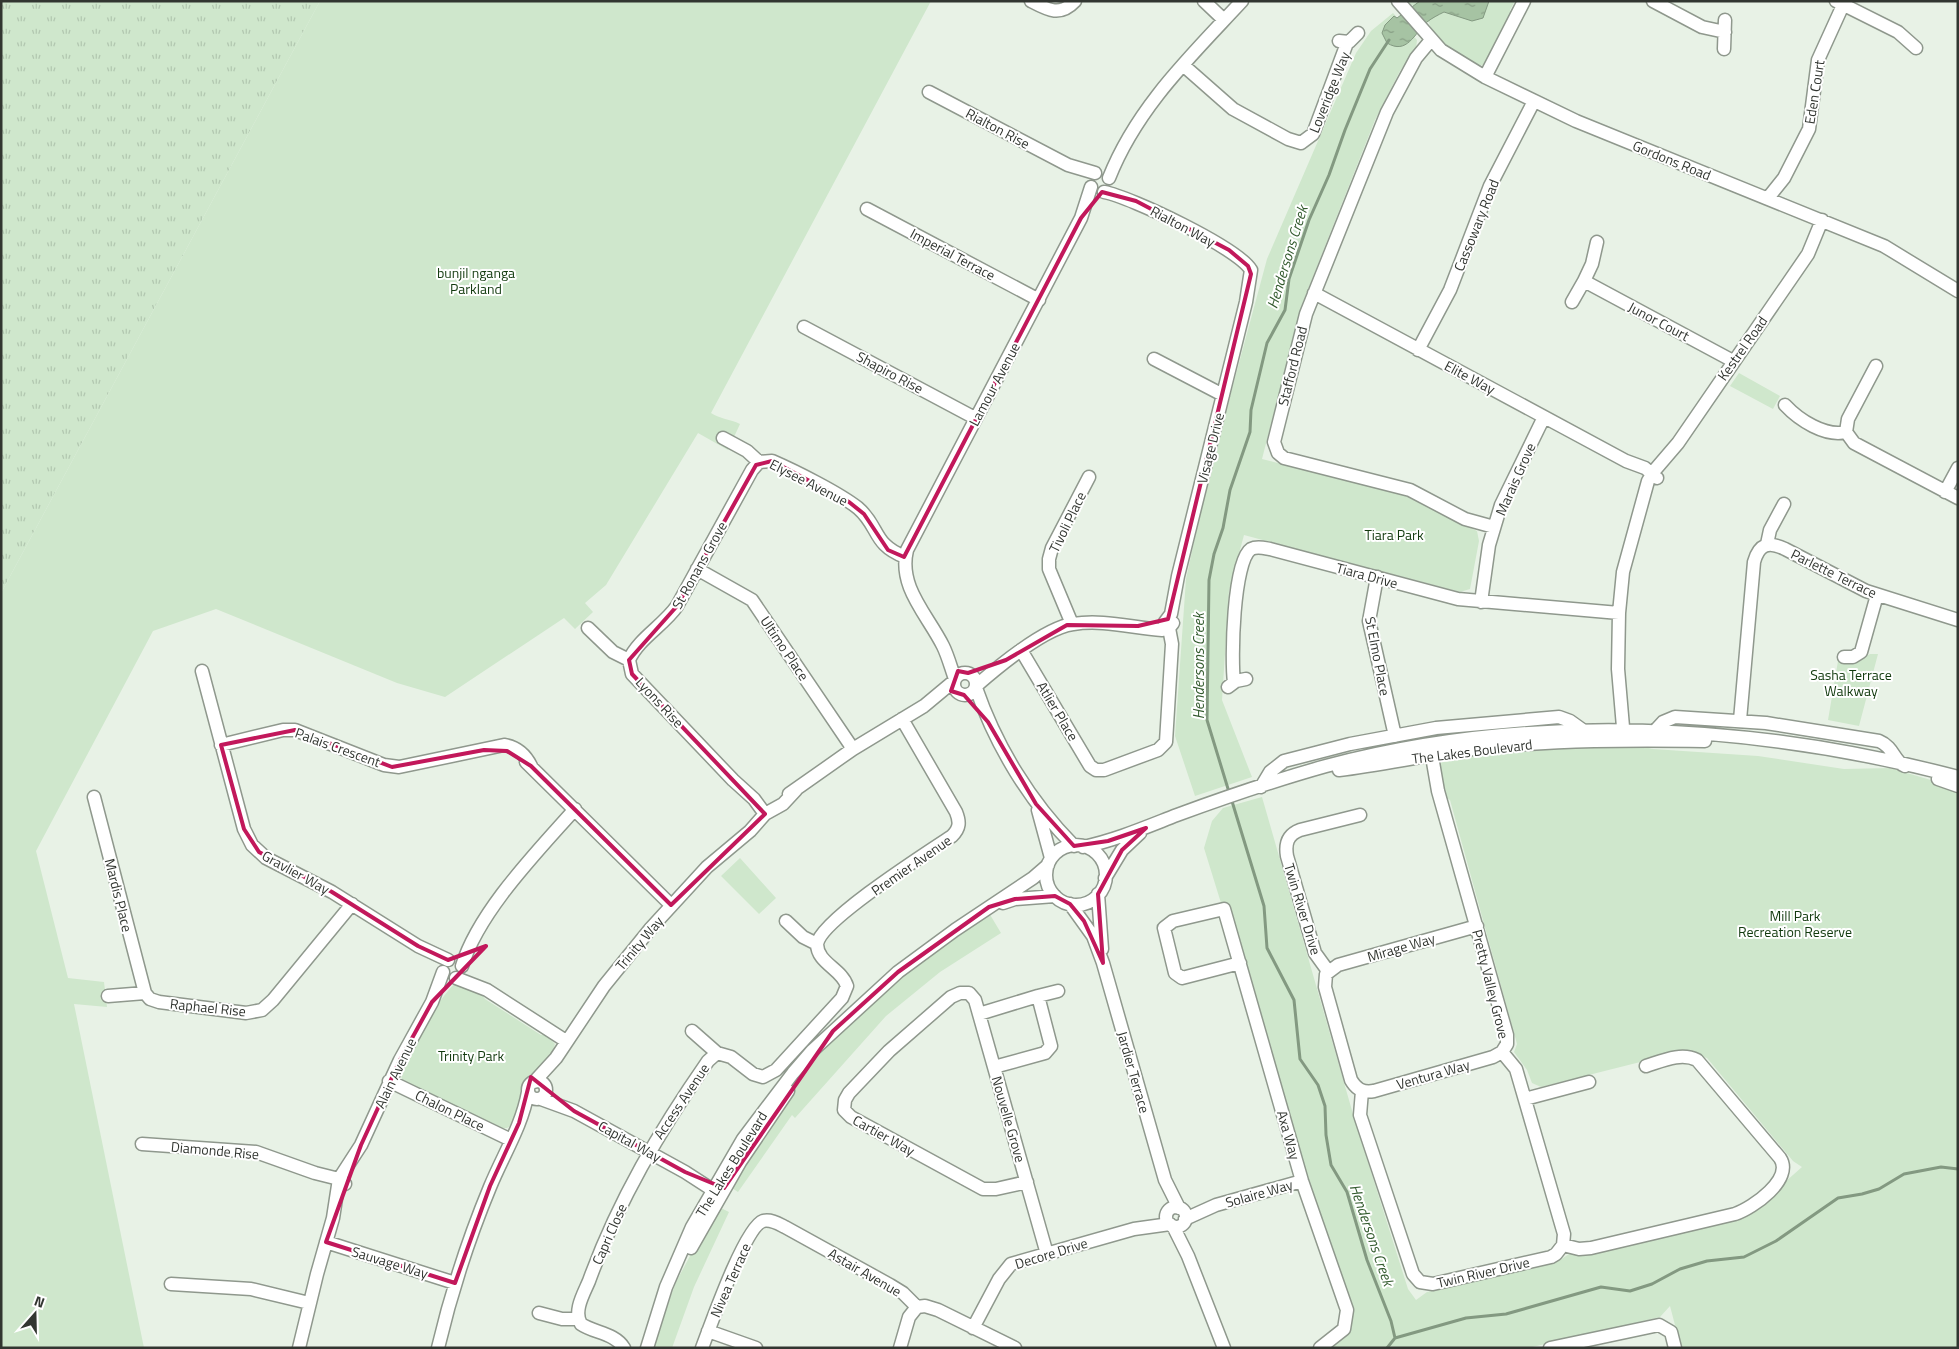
<svg xmlns="http://www.w3.org/2000/svg" width="1959" height="1349" viewBox="0 0 1959 1349" font-family="'Titillium Web',sans-serif">
<defs>
<pattern id="grass-tufts" width="24" height="20" patternUnits="userSpaceOnUse" patternTransform="scale(1.25)"><rect width="24" height="20" fill="#cfe7cc"/><path d="M3 7l-1-3M5 7V3M7 7l1-3M15 17l-1-3M17 17v-4M19 17l1-3" fill="none" stroke="#b2c7b0"/></pattern>
<pattern id="water-ripples" width="26" height="14" patternUnits="userSpaceOnUse" patternTransform="scale(1.25)"><rect width="26" height="14" fill="#a6c3a3"/><path d="M2 4q2-2 4 0t4 0M15 11q2-2 4 0t4 0" fill="none" stroke="#889f85"/></pattern>
</defs>
<rect width="100%" height="100%" fill="#e8f2e6"/>
<!-- grass -->
<path fill="url(#grass-tufts)" d="M1 1H320L1 593Z"/>
<!-- park -->
<path fill="#cfe7cc" d="M320 1H931L711 413C720 419 730 419 740 424L728 450 698 433 606 585 585 603 593 612 575 629 564 618 445 697 397 683 216 609 153 631 36 851 68 978 104 982 107 1007 74 1004 144 1348H1V593Z
M1402 1H1515L1510 10 1512 16 1486 64 1479 66 1450 50 1431 32C1432 23 1421 10 1414 6 1410 4 1406 3 1402 1Z
M1393 13 1417 40 1416 48 1400 71 1375 120 1301 307 1262 459 1403 495 1477 531 1479 541 1470 589 1460 592 1244 535 1229 591 1222 700 1252 777 1195 796 1175 736 1186 579 1207 482 1267 259 1356 53 1371 31Z
M1739 373 1780 396 1773 409 1730 386Z
M1870 654H1878L1859 726 1828 720 1838 661 1854 663Z
M1629 743 1653 749 1758 756 1844 769 1890 768 1958 788V1348H1681L1670 1306 1660 1317 1528 1348H1329L1352 1327V1314L1308 1182 1225 904 1221 903 1204 848 1212 821 1223 808 1262 797 1355 1121 1408 1289 1416 1300 1427 1292 1560 1260 1569 1254H1586L1750 1213 1802 1167 1793 1161 1707 1058 1684 1051 1541 1087 1532 1083 1527 1070 1514 1052 1517 1044 1450 800 1445 797 1440 764 1447 756Z
M740 858 776 898 759 914 721 876Z
M989 913 1001 933 940 972 886 1016 795 1118 792 1115 738 1192 729 1186C756 1145 781 1102 812 1063 860 1001 927 958 989 913Z
M457 982 480 992 485 999 541 1035 546 1034 555 1044 552 1053 525 1085 512 1125 507 1128H498L402 1079C397 1064 443 991 457 982Z
M717 1206 729 1212 694 1287 672 1348H652L676 1282Z"/>
<!-- water -->
<path fill="url(#water-ripples)" stroke="#839981" d="M1420 1H1489L1483 18 1472 21 1444 12C1438 15 1432 18 1427 22 1414 34 1407 55 1387 43L1382 33 1385 25 1394 16 1397 18Z"/>
<g fill="none" stroke-linecap="round" stroke-linejoin="round">
<!-- stream -->
<path stroke="#839981" stroke-width="3" d="M1229 792 1207 720 1209 580 1214 554 1223 528 1230 490 1250 432 1251 410 1267 343 1285 310 1289 279 1309 220 1329 175 1345 130 1370 69 1389 40
M1231 798 1264 906 1267 948 1294 1000 1300 1059 1318 1085 1325 1106 1326 1135 1331 1165 1347 1192 1367 1260 1391 1321 1395 1338 1387 1348
M1395 1338 1466 1318 1506 1314 1601 1287 1630 1291 1652 1284 1680 1269 1707 1261 1744 1257 1776 1241 1838 1198 1862 1194 1879 1189 1904 1174 1941 1167 1958 1169"/>
<defs>
<path id="minor" d="M1031 1C1048 10 1060 17 1075 1
M1204 1 1224 20
M1398 1 1441 50 1485 77 1576 121 1884 246 1958 291
M1653 1 1702 27 1725 32
M1836 1 1898 32 1916 48
M1431 40 1416 58 1387 112 1306 314 1274 442 1278 453 1284 458 1410 490 1465 519 1494 527
M1339 41 1349 42 1358 33
M1724 49 1725 20
M1183 65 1233 109 1288 139 1301 143 1313 134 1347 43
M1485 77 1524 1
M929 92 1068 165 1095 173
M1109 178C1137 107 1191 56 1242 1
M1104 192C1131 197 1238 248 1251 270
M1768 198 1784 178 1809 129 1818 60 1843 5
M867 209 1039 300
M1597 242 1592 264 1584 281 1733 361
M1314 293 1626 461 1645 468 1657 478
M1572 302 1584 281
M804 327 975 418
M1418 350 1450 290 1490 186 1534 101
M1154 359 1223 395
M1785 405C1799 420 1825 437 1846 432L1854 443 1958 498
M1846 432 1848 419 1876 366
M723 438 747 451 759 462 772 461C795 471 839 493 858 508 880 527 872 544 905 557
M1945 492 1958 468
M1767 544 1770 530 1784 504
M697 569 752 600 853 749
M1377 577 1369 621 1395 736
M1481 602 1489 545 1501 505 1544 417
M1165 622 1171 614 1178 576 1246 302 1251 270
M1072 624 1049 569V559L1052 548 1089 477
M588 628 613 652 629 660 632 674 733 780 754 799 765 814
M1021 650 1090 766 1096 770H1104L1158 750 1166 742 1172 644 1169 628 1165 622
M1844 657H1853L1861 652 1877 595
M629 660C638 639 664 625 677 606L752 470 759 462
M202 671 244 829 252 845 266 858 332 892 418 946 448 960
M954 684a11 11 0 1 1 22 0a11 11 0 1 1-22 0Z
M955 679C951 668 948 656 943 646 927 614 898 587 907 550L1081 218 1091 187
M1234 682C1231 660 1233 561 1251 549 1257 546 1264 548 1270 549L1458 599 1619 613
M976 686C999 666 1044 628 1073 624 1103 619 1133 628 1162 630L1169 628 1173 623
M1228 687 1236 681 1246 679
M976 688C996 746 1030 802 1074 846
M1740 720 1754 562C1759 544 1768 541 1785 549L1866 591 1958 620
M1651 735 1663 722 1675 717 1766 723 1879 741C1894 747 1894 762 1905 766
M1619 740 1623 727 1618 669 1619 613 1623 572 1648 481 1654 471 1678 443 1808 254 1822 220
M221 745 283 730H295L384 765 399 767 504 745C517 747 525 754 531 766
M1430 745 1438 791 1507 1035V1044L1502 1052 1516 1069 1564 1234 1563 1245
M526 762 671 905
M1339 770C1387 764 1435 753 1483 748 1557 740 1631 740 1705 741
M1938 779 1958 786
M1261 787 1270 772 1284 761 1350 744 1436 728 1559 717 1570 721 1584 731
M789 794 853 749 924 706 954 681
M94 797 145 993
M1038 810 1051 858
M1046 875a30 30 0 1 1 60 0a30 30 0 1 1-60 0Z
M1083 847C1116 840 1146 827 1177 815 1226 797 1276 780 1326 766 1532 711 1753 723 1958 777
M1105 878 1122 850 1140 833
M1098 894 1102 949
M1003 903 1015 899 1055 896
M1070 904 1093 936 1103 963 1165 1180 1179 1208
M1477 926 1338 965 1326 974 1325 987 1351 1080C1356 1089 1363 1093 1374 1091L1493 1057 1502 1052
M817 944C821 920 928 852 952 836 960 828 960 822 956 812L902 719
M1240 963 1182 978 1175 973 1164 928 1173 921 1224 909 1302 1181 1347 1310 1344 1329 1320 1348
M462 966C479 911 537 852 575 809
M1328 971 1315 953 1287 856C1285 844 1287 835 1300 830L1360 815
M456 978 487 990 566 1041
M108 996 145 993 150 999 159 1002 246 1013 262 1010 273 1000 352 904
M1038 996 1058 991
M979 1014 1038 996 1051 1046 1045 1053 994 1067
M692 1031 717 1053 731 1057 753 1074 763 1077 776 1070 842 998 847 986C842 969 817 963 817 944L803 937 786 921
M528 1090a9 9 0 1 1 18 0a9 9 0 1 1-18 0Z
M389 1081 511 1140
M534 1082 556 1058 604 986 651 928 707 867 750 831 765 814 783 804 796 790
M1362 1091 1360 1115 1413 1274 1420 1282 1433 1284 1551 1257 1556 1254 1563 1245 1579 1249 1591 1248 1735 1214C1753 1208 1794 1179 1780 1158L1697 1060C1681 1052 1662 1061 1646 1066
M541 1099 574 1111 685 1172 719 1194
M1525 1099 1589 1082
M142 1144 256 1152 315 1173 339 1179 345 1184
M1027 1182 996 1189H983L851 1117 844 1110 845 1100 849 1093 889 1051 951 997 960 993H969L975 1000 1047 1254
M1166 1217a10 10 0 1 1 20 0a10 10 0 1 1-20 0Z
M1185 1219 1216 1205 1302 1181
M1173 1226 1188 1256 1224 1348
M326 1242 455 1283
M691 1248 740 1162 788 1091
M171 1284 251 1289 309 1303
M917 1307 925 1306 938 1310 1015 1348
M539 1313 562 1319H578
M973 1328 999 1279 1011 1264 1134 1229 1170 1224
M708 1331 756 1348
M299 1348 317 1274 333 1218 339 1179 361 1145 400 1060 432 1002 443 972
M438 1348C451 1293 468 1240 490 1187 503 1155 522 1126 528 1092
M624 1348C615 1333 594 1333 581 1324 573 1311 584 1293 589 1281 618 1201 660 1130 708 1061L717 1053
M647 1348 666 1287 692 1227 743 1139 793 1073 812 1051 898 972 955 930 1033 878 1048 865
M702 1348C710 1327 745 1227 763 1221 771 1219 779 1224 785 1227L890 1285 903 1293 917 1307
M900 1348 909 1317 917 1307
M1550 1348 1659 1325 1671 1332 1675 1348"/>
</defs>
<!-- minor casing -->
<use href="#minor" stroke="#8f988d" stroke-width="15"/>
<!-- minor -->
<use href="#minor" stroke="#fff" stroke-width="12"/>
</g>
<!-- marked area -->
<path fill="none" stroke="#c2185b" stroke-width="4" stroke-linejoin="round" d="M1102 192 1136 201 1229 250 1248 266 1251 274 1168 619 1138 626 1067 625 1006 660 968 673 958 671 951 691 964 695 988 722 1036 804 1074 846 1108 841 1146 828 1122 850 1098 894 1103 963 1084 921 1070 904 1055 896 1015 899 989 907 898 972 833 1031 724 1188 685 1172 574 1111 531 1077 519 1123 490 1186 455 1283 326 1242 361 1145 400 1060 432 1002 486 946 448 960 418 946 332 892 259 852 244 829 221 745 295 730 392 767 484 750 507 751 531 766 671 905 765 814 632 674 629 660 677 606 756 465 772 461 849 502 864 514 888 550 904 557 1081 218Z"/>
<g text-anchor="middle" dominant-baseline="central" stroke-width="4" stroke-linejoin="round" paint-order="stroke">
<!-- street labels -->
<g font-size="14" fill="#323631" stroke="#fff">
<text transform="translate(1329 92) rotate(-68)">Loveridge Way</text>
<text transform="translate(1814 92) rotate(-81)">Eden Court</text>
<text transform="translate(998 128) rotate(28)">Rialton Rise</text>
<text transform="translate(1672 160) rotate(22)">Gordons Road</text>
<text transform="translate(1476 225) rotate(-68)">Cassowary Road</text>
<text transform="translate(1183 226) rotate(28)">Rialton Way</text>
<text transform="translate(953 254) rotate(28)">Imperial Terrace</text>
<text transform="translate(1659 321) rotate(28)">Junor Court</text>
<text transform="translate(1742 348) rotate(-55)">Kestrel Road</text>
<text transform="translate(1292 366) rotate(-76)">Stafford Road</text>
<text transform="translate(890 372) rotate(28)">Shapiro Rise</text>
<text transform="translate(1470 377) rotate(28)">Elite Way</text>
<text transform="translate(994 384) rotate(-62)">Lamour Avenue</text>
<text transform="translate(1210 448) rotate(-76)">Visage Drive</text>
<text transform="translate(1515 479) rotate(-66)">Marais Grove</text>
<text transform="translate(809 482) rotate(27)">Elysee Avenue</text>
<text transform="translate(1067 522) rotate(-64)">Tivoli Place</text>
<text transform="translate(699 565) rotate(-61)">St Ronans Grove</text>
<text transform="translate(1834 573) rotate(26)">Parlette Terrace</text>
<text transform="translate(1367 575) rotate(15)">Tiara Drive</text>
<text transform="translate(785 648) rotate(56)">Ultimo Place</text>
<text transform="translate(1378 656) rotate(79)">St Elmo Place</text>
<text transform="translate(660 702) rotate(47)">Lyons Rise</text>
<text transform="translate(1058 711) rotate(59)">Atlier Place</text>
<text transform="translate(338 747) rotate(20)">Palais Crescent</text>
<text transform="translate(1472 751) rotate(-7)">The Lakes Boulevard</text>
<text transform="translate(911 865) rotate(-35)">Premier Avenue</text>
<text transform="translate(296 872) rotate(29)">Gravlier Way</text>
<text transform="translate(119 895) rotate(76)">Mardis Place</text>
<text transform="translate(1303 909) rotate(73)">Twin River Drive</text>
<text transform="translate(639 943) rotate(-50)">Trinity Way</text>
<text transform="translate(1401 947) rotate(-16)">Mirage Way</text>
<text transform="translate(1491 984) rotate(76)">Pretty Valley Grove</text>
<text transform="translate(208 1007) rotate(6)">Raphael Rise</text>
<text transform="translate(1134 1072) rotate(74)">Jardier Terrace</text>
<text transform="translate(395 1073) rotate(-64)">Alain Avenue</text>
<text transform="translate(1433 1074) rotate(-16)">Ventura Way</text>
<text transform="translate(681 1101) rotate(-56)">Access Avenue</text>
<text transform="translate(450 1110) rotate(26)">Chalon Place</text>
<text transform="translate(1009 1119) rotate(74)">Nouvelle Grove</text>
<text transform="translate(884 1135) rotate(29)">Cartier Way</text>
<text transform="translate(1289 1135) rotate(74)">Axa Way</text>
<text transform="translate(630 1141) rotate(29)">Capital Way</text>
<text transform="translate(215 1150) rotate(5)">Diamonde Rise</text>
<text transform="translate(731 1164) rotate(-58)">The Lakes Boulevard</text>
<text transform="translate(1259 1193) rotate(-16)">Solaire Way</text>
<text transform="translate(609 1234) rotate(-66)">Capri Close</text>
<text transform="translate(1051 1253) rotate(-17)">Decore Drive</text>
<text transform="translate(390 1262) rotate(17)">Sauvage Way</text>
<text transform="translate(865 1272) rotate(30)">Astair Avenue</text>
<text transform="translate(1483 1272) rotate(-13)">Twin River Drive</text>
<text transform="translate(730 1280) rotate(-66)">Nivea Terrace</text>
</g>
<!-- park labels -->
<g font-size="14" fill="#123a0e" stroke="#fff">
<text x="476" y="272">bunjil nganga<tspan x="476" dy="16">Parkland</tspan></text>
<text x="1394" y="534">Tiara Park</text>
<text x="1851" y="674">Sasha Terrace<tspan x="1851" dy="16">Walkway</tspan></text>
<text x="1795" y="915">Mill Park<tspan x="1795" dy="16">Recreation Reserve</tspan></text>
<text x="471" y="1055">Trinity Park</text>
</g>
<!-- water labels -->
<g font-size="15" font-style="italic" fill="#335b2e" stroke="#fff">
<text transform="translate(1287 257) rotate(-73)">Hendersons Creek</text>
<text transform="translate(1198 666) rotate(-90)">Hendersons Creek</text>
<text transform="translate(1372 1235) rotate(71)">Hendersons Creek</text>
</g>
</g>
<!-- border -->
<rect width="1959" height="1349" fill="none" stroke="#323631" stroke-width="5"/>
<!-- north arrow -->
<g transform="translate(35 1314) rotate(20)" stroke="#ffffff" stroke-width="4" paint-order="stroke">
<path d="M0-4L9 19L0 12L-9 19Z" fill="#323631"/>
<text y="-8" font-size="14" font-weight="bold" text-anchor="middle" fill="#323631">N</text>
</g>
</svg>
